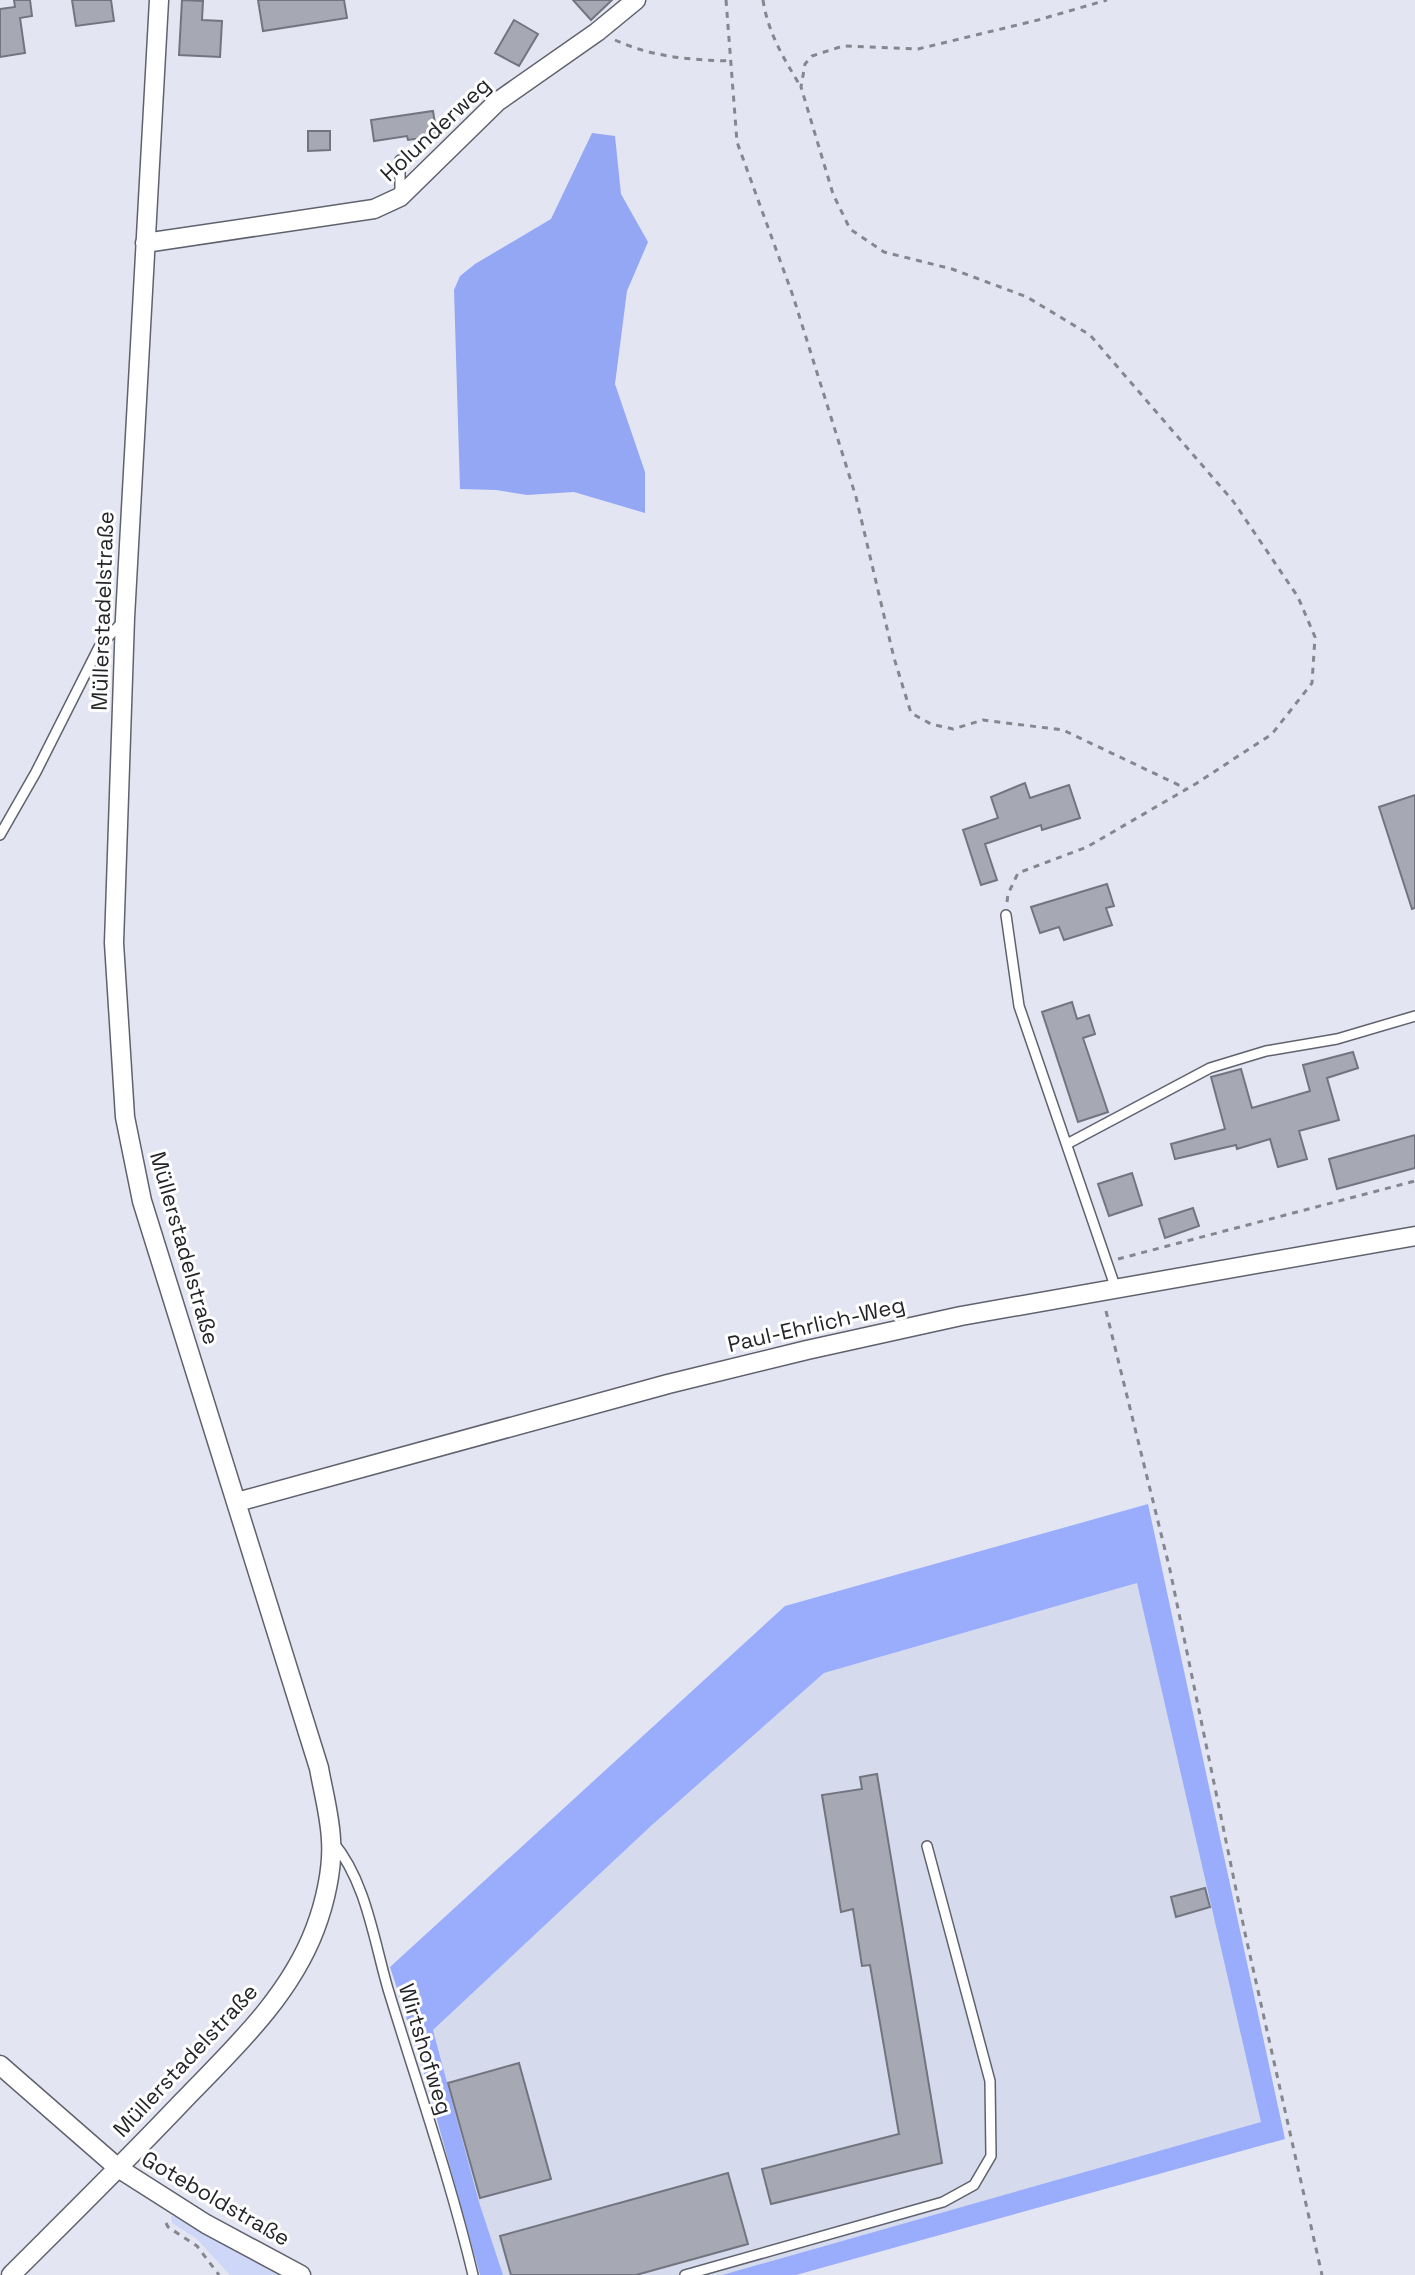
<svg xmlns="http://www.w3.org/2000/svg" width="1415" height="2275" viewBox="0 0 1415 2275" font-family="'Space Grotesk',sans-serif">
<rect width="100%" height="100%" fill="#e3e6f2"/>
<!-- built -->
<path fill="#d5dbed" d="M1138 1583 1262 2122 722 2275H503L479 2202 433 2030 652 1825 824 1673Z"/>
<!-- green -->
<path fill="#ced7f7" d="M171 2215 282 2275H230L197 2239 172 2223Z"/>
<!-- forest -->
<path fill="#9aadfc" d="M1148 1504 1285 2139 796 2275H722L1261 2122 1137 1583 824 1673 652 1825 433 2030 479 2202 503 2275H480L422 2066 390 1967 785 1606Z"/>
<!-- water -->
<path fill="#94a7f5" d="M592 133 615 136 621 194 648 242 627 291 615 384 645 472V513L574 492 527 495 496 490 460 489 454 290 460 276 475 264 551 219Z"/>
<!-- building -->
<path fill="#a6a9b4" stroke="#72757f" stroke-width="2" d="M14 0H30L32 16 20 18 25 53 0 57V9L15 7Z
M72 0H111L114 21 76 26Z
M182 0 203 1 202 20 222 21 220 57 179 55Z
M258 0H344L347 18 263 31Z
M573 0H612L591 20Z
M514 20 538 34 519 66 495 53Z
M433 111 437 136 408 140 407 136 374 141 371 120Z
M308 131H330V150L308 151Z
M1025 783 1030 798 1069 785 1080 818 1042 830 1041 825 985 844 997 880 981 885 963 830 998 818 991 797Z
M1415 795V908L1412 909 1379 807Z
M1107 884 1114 906 1106 908 1112 925 1064 940 1059 927 1040 933 1031 907Z
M1072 1002 1077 1019 1089 1015 1095 1034 1083 1038 1108 1112 1078 1122 1042 1012Z
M1353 1052 1358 1068 1327 1078 1339 1120 1299 1131 1307 1159 1278 1167 1270 1139 1237 1149 1236 1145 1175 1159 1171 1144 1225 1129 1211 1077 1241 1069 1252 1108 1310 1091 1303 1065Z
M1415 1135V1168L1337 1189 1329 1159Z
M1132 1173 1142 1205 1109 1216 1098 1184Z
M1193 1208 1199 1226 1165 1238 1159 1219Z
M877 1774 942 2163 771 2204 762 2169 899 2134 870 1965 862 1966 853 1909 841 1912 822 1795 862 1789 860 1777Z
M1205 1888 1210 1907 1176 1917 1171 1897Z
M519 2063 551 2179 480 2198 448 2083Z
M728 2173 748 2244 636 2275H511L500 2236Z"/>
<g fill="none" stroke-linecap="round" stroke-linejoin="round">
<defs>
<path id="service" d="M400 160V194
M0 835 36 772 99 647 124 620
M1006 915 1019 1006 1116 1289
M1067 1144 1210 1068 1266 1051 1337 1039 1415 1016
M333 1842C366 1881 374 1941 388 1989 417 2084 450 2178 473 2275
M685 2275 943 2202 974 2185 991 2156 990 2081 927 1846"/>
<path id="minor" d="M145 243 374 209 400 197 497 102 597 32 636 0
M237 1502 668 1384 807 1350 961 1316 1415 1236
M0 2065 118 2168 206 2224 301 2275
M11 2275C68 2218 126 2161 182 2102 232 2050 289 1998 315 1929 325 1903 333 1868 331 1840 330 1816 323 1791 319 1768L142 1201 125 1117 114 943 125 618 159 0"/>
</defs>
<!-- service casing -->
<use href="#service" stroke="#5f626c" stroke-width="12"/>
<!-- minor casing -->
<use href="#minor" stroke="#5f626c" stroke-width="21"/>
<!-- path -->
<path stroke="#85878f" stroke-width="3" stroke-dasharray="6 6" stroke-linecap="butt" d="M726 0 737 142 793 296 856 497 894 658 911 713 931 724 953 729 983 720 1063 730 1185 788
M763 0C768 33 784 59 801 87
M615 40C652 57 690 60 731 61
M1007 902 1008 894 1018 873 1087 847 1197 783 1272 734 1312 683 1315 637 1298 597 1233 501 1090 335 1027 297 952 269 884 252 850 229 833 194 801 87 805 64 812 56 843 46 918 49 1038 20 1107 0
M1118 1259 1415 1181
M1106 1311 1170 1570 1245 1933 1322 2275
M166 2223 168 2227 197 2246 219 2275"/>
<!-- service -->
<use href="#service" stroke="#fff" stroke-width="9"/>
<!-- minor -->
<use href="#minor" stroke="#fff" stroke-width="18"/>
</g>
<g text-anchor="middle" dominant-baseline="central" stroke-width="6" stroke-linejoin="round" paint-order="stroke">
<!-- street labels -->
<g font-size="22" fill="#242529" stroke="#fff">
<text transform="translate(435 129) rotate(-43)">Holunderweg</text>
<text transform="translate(102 611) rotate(-88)">Müllerstadelstraße</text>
<text transform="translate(185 1248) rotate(74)">Müllerstadelstraße</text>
<text transform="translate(816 1324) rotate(-13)">Paul-Ehrlich-Weg</text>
<text transform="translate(426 2049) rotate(73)">Wirtshofweg</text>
<text transform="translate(185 2060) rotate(-47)">Müllerstadelstraße</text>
<text transform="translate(216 2198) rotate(30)">Goteboldstraße</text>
</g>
</g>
</svg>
